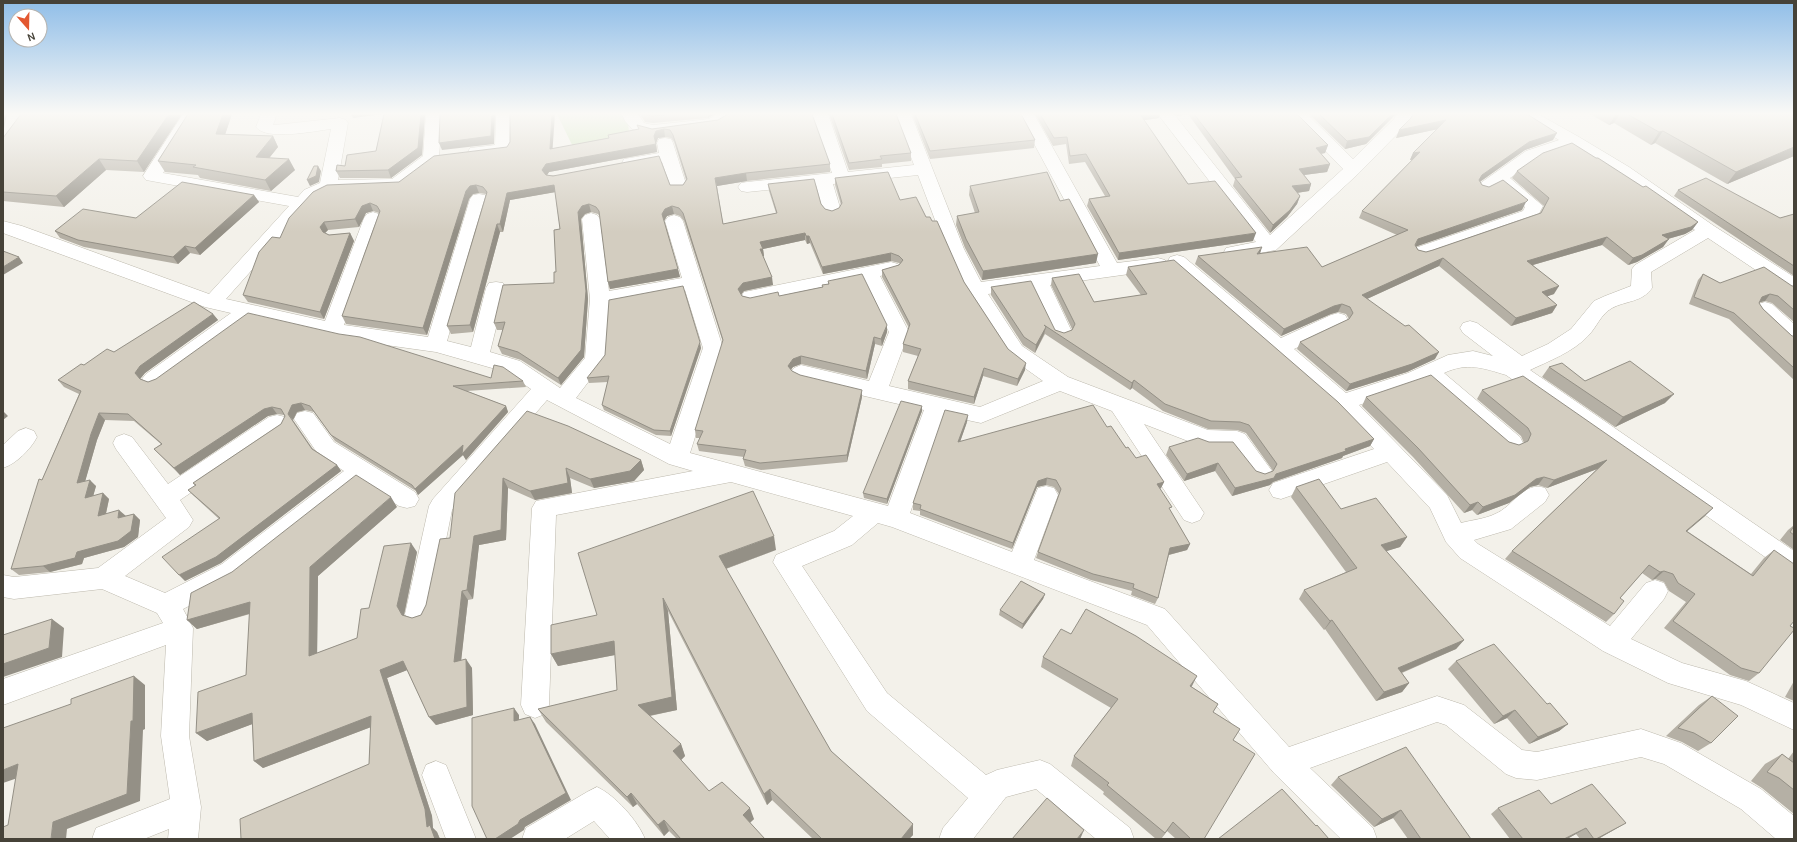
<svg xmlns="http://www.w3.org/2000/svg" width="1797" height="842" viewBox="0 0 1797 842" font-family="Karla,sans-serif">
<rect width="100%" height="100%" fill="#f3f1ea"/>
<!-- green -->
<path fill="#cce3b7" d="M557 114H627L629 133 575 151Z"/>
<g fill="none" stroke-linecap="round" stroke-linejoin="round">
<defs>
<path id="minor" d="M183 114H199L163 173 298 197 304 190 320 183 331 129C315 131 266 141 256 127L261 114H277L273 125H275L340 118 346 120 348 123 338 180 392 179 423 156 426 114H442L439 158 437 162 402 188 331 191 316 198 226 299 325 321 364 218 367 214 373 212 379 214 382 218 344 325 428 337 470 199 473 195 479 194 485 195 488 199 447 341 471 347 486 288 489 283 496 282 503 283 506 288 490 352 520 361 560 388 585 358 590 299 582 219 585 215 591 213 597 215 600 219 609 291 682 278 665 221 668 217 674 215 680 217 683 221 723 348 690 453 888 506 924 410 801 381 794 378 790 373 794 368 801 365 869 381 889 332 863 280 751 304 744 302 741 297 744 292 891 262 898 264 901 268 898 272 880 276 909 332 889 386 980 407 1043 381 1008 356 965 289 946 249 918 175 833 184 841 211 838 215 832 217 826 215 823 211 816 185 747 192 741 191 738 187 741 183 747 182 832 173 812 114H828L848 172 914 165 895 114H911L964 249 981 282 1100 266 1018 114H1034L1117 263 1158 258 1165 260 1167 264 1165 268 1158 270 1050 285 1072 332 1069 337 1062 339 1055 337 1052 332 1031 288 988 294 1022 346 1068 377 1208 430 1237 431 1245 434 1272 471 1269 477 1261 480 1253 477 1231 448H1206L1144 424 1204 513 1200 520 1192 523 1184 520 1112 411 1060 391 981 423 944 415 910 513 1012 552 1038 488 1046 486 1054 488 1058 495 1034 560 1165 609 1289 747 1437 696 1464 705 1522 750 1537 752 1641 729 1681 743 1761 789 1794 816V839H1776L1741 809 1664 764 1641 757 1537 780 1516 778 1506 774 1446 725 1437 722 1310 768 1373 828 1377 839H1341L1274 773 1147 625 892 527 878 523 852 545 802 566 887 693 986 775 997 770 1040 760 1050 764 1130 828 1134 839H1096L1036 789 1006 797 973 839H939L943 828 968 798 867 711 773 562 776 555 834 531 853 516 731 482 556 515 549 705 545 714 535 718 525 714 521 705 532 508 536 501 693 471 669 464 547 400 452 510 431 614 427 622 418 625 409 622 405 614 429 506 433 499 531 389 506 372 436 352 343 339 252 318 160 384 153 387 146 384 142 379 146 374 231 313 205 307 3 233V221L22 226 209 294 289 206 146 180 143 176ZM685 290 703 348 670 444 576 398 605 360 609 304Z
M496 114H512L511 149 509 153C497 155 482 158 470 156L468 152 470 148 495 145Z
M622 114H638L644 123 653 125 709 119 717 114H735L733 117 719 126 653 135 632 129 625 121Z
M1158 114H1174L1270 235 1343 169 1290 114H1307L1353 159 1394 119 1397 114H1413L1406 125 1359 173 1276 250 1233 258 1226 256 1224 252 1226 248 1256 242Z
M1519 114H1538L1579 137 1629 167 1714 226 1794 277V292L1787 291 1708 238 1651 272 1652 288C1643 302 1625 301 1612 308 1600 315 1597 327 1588 336 1573 352 1549 361 1530 370L1794 551V575L1785 571 1506 375C1483 368 1467 362 1444 373L1520 437 1523 443 1520 449 1512 452 1504 449 1426 382 1359 405 1447 495 1461 523C1472 520 1485 519 1495 514 1513 507 1523 481 1545 488L1549 495 1545 502 1511 529 1474 540 1478 544 1610 626 1646 583 1655 580 1664 583 1668 591 1664 599 1631 639 1682 663 1746 681 1794 703V730L1741 705 1668 683 1603 651 1460 558 1446 542 1430 508 1387 462 1281 499 1273 497 1269 490 1273 483 1374 449 1335 408 1170 265 1168 261 1170 257 1177 255 1184 257 1281 338 1331 315 1338 313 1345 315 1348 320 1345 325 1294 349 1346 393 1408 373 1448 355 1473 351 1493 356 1463 333 1460 328 1463 323 1470 321 1477 323 1522 356 1548 344 1571 329 1594 301 1605 296 1631 286 1632 269 1635 265 1695 230 1617 175 1571 147 1538 159 1510 178 1543 206 1536 219 1429 256 1422 258 1415 256 1413 252 1415 248 1523 211 1525 207 1499 186 1488 191 1482 190 1479 186 1482 182 1526 151 1559 140 1521 117Z
M665 138 671 139 673 143 687 187 684 191 678 192 672 191 662 162 630 168 624 167 622 163 624 159 659 153 657 143 659 139Z
M1765 302 1772 304 1794 324V343L1787 341 1758 314 1755 309 1758 304Z
M305 411 313 413 334 442 415 492 419 499 415 506 407 508 399 506 362 483 240 580 183 609 193 628 189 736 201 807 198 839H168L169 829 144 839H92L96 828 170 799 161 736 166 645 3 705V679L163 623 157 613 102 589 14 599 3 597V575L14 577 98 568 166 518 116 449 113 443 116 437 124 434 132 437 168 484 269 417 277 415 285 417 288 423 285 429 180 500 193 520 189 527 125 576 165 593 222 564 344 471 318 454 294 419 297 413Z
M26 428 34 431 37 437C31 449 16 464 3 468V445L18 431Z
M436 761 446 765 476 839H446L422 775 426 765Z
M597 787C615 795 638 821 645 839H610L594 821 565 839H522L526 828 587 792Z"/>
</defs>
<!-- minor casing -->
<use href="#minor" stroke="#bdb9ad" stroke-width="1"/>
<!-- minor -->
<use href="#minor" fill="#fff" fill-rule="evenodd"/>
</g>
<!-- wall -->
<path fill="#b5b0a5" fill-rule="evenodd" d="M21 114H182L144 172 106 170 64 207 3 201V138Z
M188 114H232L225 134 273 136 278 147 269 158 295 170 271 191 200 178 198 175 165 172 158 161Z
M384 114H425L422 155 391 178H340L336 171 345 166 376 151Z
M640 114H715L708 118 653 123 645 122Z
M829 114H896L911 153V161L882 164V167L849 170Z
M912 114H1021L1035 140 1034 148 930 159Z
M1035 114H1160L1159 118 1144 120 1188 184 1253 241 1118 260 1087 206 1089 199 1105 196 1085 162 1069 164 1066 144 1053 146Z
M1175 114H1297L1328 145 1325 153 1321 154 1330 164 1327 172 1304 175 1311 184 1309 191 1297 193 1300 196 1297 204 1287 217 1270 233 1233 186 1235 179 1188 114 1177 116Z
M1309 114H1396L1366 144 1345 149Z
M1413 114H1527L1553 140 1525 150 1480 182 1482 185 1522 210 1416 246 1418 250 1426 252 1433 250 1540 213 1544 206 1512 178 1517 171 1596 158 1698 222 1692 230 1685 234 1668 239 1663 247 1637 262 1628 265 1602 245 1533 265 1554 294 1547 296 1557 305 1552 313 1511 326 1439 266 1367 299 1435 359 1407 372 1346 391 1297 349 1300 342 1349 319 1346 314 1338 312 1331 314 1281 336 1195 264 1198 256 1260 254 1322 267 1397 235 1359 218 1362 211 1412 160H1410L1413 153 1438 129 1396 138 1411 118Z
M1590 114H1794V156L1727 184 1655 143 1651 145 1614 123 1609 125Z
M718 120 830 164V172L747 181 717 186 723 224 776 213 769 191 768 184 821 204 825 209 832 211 839 208 841 205 835 185V178L900 200 926 217 964 282 1008 349 1025 370 1017 386 983 376 974 404 908 389V381L918 356 903 352V344L909 328 882 277V270L899 265 900 264 899 263 891 261 823 274 810 243 807 244 805 240 763 249 764 256H763L773 285 744 291 741 294 742 296 750 298 779 296 822 287V285L828 284V281L887 332 882 346 875 344 867 379 801 364 793 367 791 370 792 371 800 375 862 397 847 462 761 470 745 466 743 459 744 457 699 451 697 444 700 438H696L695 430 723 342 684 221 680 216 674 214 667 216 664 221 680 277 610 289 608 282 600 217 598 214 591 212 585 214 581 219 588 299 584 357 561 385 521 360 502 354 498 346 503 330H497L494 323 554 283 556 272 560 229 555 192 510 200 503 232H500L473 332 451 334 447 326 486 194 479 193 473 194 469 199 427 335 346 324 342 316 379 213 373 211 366 213 359 227 328 230 325 233 329 235 350 233 354 241 324 319 248 302 243 295 280 238 399 182 507 147 510 142 553 149 652 129ZM665 137 671 138 674 142 686 180 683 185H670L547 175 549 172 657 152 656 143 658 138Z
M970 186 1060 201 1096 263 982 280 965 248 956 225 957 216 975 213 969 195Z
M1678 190 1780 218 1794 214V276L1674 196Z
M254 195 259 202 200 255 190 253 178 264 84 247 60 238 55 231 136 218Z
M1128 267 1374 439 1370 446 1343 456 1342 458 1273 482 1270 485 1232 496 1215 471 1184 481 1166 455 1169 447 1265 474 1273 471 1246 433 1237 430 1208 429 1163 411 1132 388 1130 390 1045 334 1035 353 1023 345 991 295V287L1055 330 1064 333 1072 330V329L1051 285 1052 278 1094 302 1141 295 1126 275Z
M1703 274 1720 283 1794 286V322L1772 303 1765 301 1760 302 1759 303 1763 309 1792 336H1794V380L1729 319 1689 304 1698 280Z
M213 314 218 320 145 373 140 379 148 382 491 378 523 381 526 387 467 391 506 406 508 412 466 460 463 455 418 495 416 491 335 441 314 412 305 410 297 412 293 420 313 449 337 465 341 471 221 563 185 581 219 519 194 496 188 490 195 486 193 483 281 424 285 416 284 415 277 414 268 416 180 475 154 449 161 444 134 421 105 420 97 440 85 481 96 486 93 496 103 493 109 499 106 514 125 516 134 514 140 520 138 537 124 547 84 558 82 564 50 572 19 575 11 569 42 480 79 394 64 387 58 380 84 365 114 352Z
M701 348 671 436 656 435 604 410 602 405 608 382 589 383 587 378Z
M1549 367 1585 381 1665 403 1615 427 1542 377Z
M1482 390 1705 516 1687 531 1751 574 1764 558 1774 550 1790 626 1759 673 1749 681 1730 675 1664 628 1686 602 1669 591 1664 582 1655 579 1652 580 1642 573 1620 598 1614 614 1606 622 1505 559 1512 551 1597 469 1547 488 1538 485 1530 487 1509 503 1477 515 1472 510 1464 513 1413 457 1362 406 1366 397 1519 445 1524 443 1521 436 1477 399Z
M922 406V411L887 504 864 498 863 493Z
M527 411 641 460 644 470 634 481 594 488 570 478 572 493 535 500 508 488 506 540 479 545 473 599 468 600 461 660 472 668 473 715 436 725 429 717 407 670 387 678 432 816 433 828 437 832 440 839H241L369 764 371 727 263 768 254 761 252 724 207 741 196 733 246 675 250 614 197 629 187 620 397 507 318 576 317 653 357 638 369 608 417 552 404 615 412 618 421 615 426 605 450 538Z
M967 422 960 441 1107 427 1136 458 1164 482 1161 488 1160 489 1170 510 1190 544 1187 550 1169 555 1158 598 1155 604 1131 595 1132 591 1091 580 1036 558 1038 552 1059 494 1054 487 1046 485 1037 487 1012 549 920 515V511L913 510V503Z
M1296 487 1341 509 1407 537 1400 547 1386 551 1464 640 1456 649 1402 673 1409 683 1402 692 1376 701 1325 629 1324 630 1299 599 1304 590 1346 572 1291 497Z
M1794 525V550L1780 540 1788 530Z
M776 550 726 569 831 751 913 835 909 839H813L772 800 767 805 668 611 677 710 650 716 681 744 685 756 681 760 709 791 754 819 750 823 765 839H677L669 831 664 836 637 804 633 807 546 722 538 709 617 690 615 655 558 666 551 654 597 615Z
M1045 594 1043 599 1022 629 999 615 1000 610Z
M1071 634 1192 687 1218 704 1213 712 1233 740 1204 839H1176L1167 831 1161 839H1156L1103 794 1104 792 1071 766 1074 756 1111 708 1041 667 1043 657Z
M1456 661 1547 704 1568 724 1559 731 1529 744 1507 718 1494 724 1448 669Z
M1794 681V701L1785 697Z
M1712 696 1711 743 1698 751 1682 742 1666 736 1699 705Z
M1794 751V814L1762 788 1751 781 1765 764 1782 754 1788 759Z
M1338 777 1471 839H1408L1393 818 1374 827 1331 785Z
M1551 804 1626 823 1598 839H1580L1576 834 1567 839H1510L1491 814 1498 808Z"/>
<!-- shaded-wall -->
<path fill="#949086" d="M3 114H7L3 133Z
M169 114H182L144 172 137 161Z
M223 114H232L222 144 216 134Z
M351 114H383L353 118Z
M421 114H425L422 155 391 178 388 170Z
M492 114H495L494 144 442 150 439 143Z
M552 114H555L552 157 550 149Z
M708 114H715L708 118Z
M1140 114H1160L1159 118 1138 121Z
M1178 114H1188L1177 116Z
M1392 114H1396L1366 144 1345 149 1347 141Z
M1616 114H1620L1614 123 1609 125Z
M1446 120 1443 128 1396 138 1399 130Z
M664 129 665 137 658 138 656 143 654 136 656 131Z
M1663 131 1655 143 1651 145 1659 132Z
M1557 133 1553 140 1525 150 1478 183 1479 180 1482 175 1529 142Z
M273 136 278 147 262 167 256 157Z
M656 144 657 152 549 172 545 178 542 170 546 164Z
M1328 145 1325 153 1313 155 1316 148Z
M1794 147V156L1727 184 1736 172Z
M1420 152 1416 159 1410 160 1413 153Z
M99 159 106 170 64 207 56 196Z
M289 159 295 170 271 191 265 180Z
M1330 164 1327 172 1296 176 1299 169Z
M318 166 321 171 319 182 310 186 307 180Z
M746 173 747 181 717 186 715 178Z
M1311 184 1309 191 1289 194 1292 186Z
M476 185 479 193 473 194 469 199 427 335 423 328 466 191 470 186Z
M554 185 556 192 510 200 503 232 500 224 507 193Z
M254 195 259 202 200 255 195 248Z
M1300 196 1297 204 1287 217 1270 233 1273 225Z
M1526 202 1522 210 1415 247 1418 239Z
M370 203 373 211 366 213 359 227 355 219 362 206Z
M589 204 591 212 585 214 581 219 588 299 584 357 561 385 558 378 578 212 582 206Z
M672 206 674 214 667 216 664 221 662 214 665 209Z
M324 222 328 230 324 234 320 227Z
M1698 222 1692 230 1685 234 1657 242 1662 235Z
M497 224 500 232 473 332 470 325Z
M350 233 354 241 324 319 320 312Z
M805 233V240L763 249 764 256 761 257 760 249V242Z
M1256 233 1253 241 1118 260 1119 253Z
M806 236H809L810 243 807 244Z
M1607 237 1602 245 1522 268 1527 261Z
M1669 239 1663 247 1637 262 1628 265 1633 258Z
M185 246 190 253 178 264 173 257Z
M1262 247 1260 254H1257Z
M891 253V261L823 274 822 267Z
M1098 254 1096 263 982 280 983 271Z
M19 257 23 263 3 275V267Z
M1443 258 1439 266 1358 303 1362 295Z
M678 269 680 277 610 289 608 282Z
M772 277 773 285 744 291 740 296 738 289 743 283Z
M1559 286 1554 294 1537 300 1542 292Z
M1770 294 1765 301 1757 303 1762 297Z
M1342 304 1338 312 1331 314 1281 336 1284 329 1334 306Z
M1557 305 1552 313 1511 326 1516 318Z
M213 314 218 320 145 373 140 379 145 385 135 373 140 366Z
M887 325V332L882 346 881 339Z
M1046 327 1044 334 1035 353 1036 345Z
M874 337 875 344 867 379 866 371Z
M700 342 701 348 671 436 670 431Z
M1439 352 1435 359 1407 372 1346 391 1350 384Z
M801 356V364L793 367 788 373V366L793 359Z
M1026 363 1025 370 1017 386 1018 379Z
M984 368 983 376 974 404V397Z
M1134 380 1132 388 1130 390 1132 383Z
M862 390V397L847 462V455Z
M1674 394 1665 403 1615 427 1623 417Z
M301 403 305 410 297 412 293 420 288 414 292 405Z
M506 406 508 412 466 460 463 455 418 495 415 489Z
M922 406V411L887 504V499Z
M272 407 277 414 268 416 180 475 174 468 264 409Z
M3 411 8 416 3 420Z
M99 413 105 420 97 440 83 489 77 483 91 434Z
M968 415 967 422 958 448V442Z
M1374 439 1370 446 1343 456 1342 458 1273 482 1270 485 1232 496 1235 488Z
M641 460 644 470 634 481 594 488 590 479Z
M1607 460 1600 468 1547 488 1554 480Z
M1218 463 1215 471 1184 481 1187 474Z
M337 465 341 471 221 563 185 581 179 575Z
M566 468 570 478 572 493 535 500 530 491Z
M1544 477 1538 485 1530 487 1509 503 1477 515 1483 507 1536 479Z
M503 478 508 488 506 540 479 545 473 599 467 590 474 536Z
M1047 478 1046 485 1037 487 1012 549 1013 543 1038 481Z
M90 480 96 486 91 504 85 498Z
M1164 482 1161 488 1154 491 1157 484Z
M103 493 109 499 104 522 98 516Z
M391 497 397 507 318 576 317 664 309 656 310 567Z
M1478 502 1472 510 1464 513 1470 505Z
M1713 508 1705 516 1678 539 1686 531Z
M119 510 126 516 118 518Z
M134 514 140 520 138 537 124 547 84 558 82 564 50 572 43 566 77 552Z
M774 536 776 550 722 570 719 556Z
M1407 537 1400 547 1374 555 1381 545Z
M411 543 417 552 404 615 409 623 402 615 397 606Z
M1190 544 1187 550 1168 555 1170 548Z
M1664 571 1655 579 1652 580 1660 572Z
M462 591 468 600 460 671 454 662Z
M1045 594 1043 599 1022 629 1023 624Z
M663 598 668 611 677 710 643 717 638 705Z
M250 602 259 611 197 629 187 620Z
M52 619 64 628 62 657 3 677V664Z
M1332 620 1325 629 1324 630 1330 621Z
M1464 640 1456 649 1391 677 1398 668Z
M614 641 620 654 558 666 551 654Z
M466 659 472 668 473 715 436 725 429 717Z
M403 661 410 669 387 678 432 816 433 828 437 832 440 839H435L427 827 380 670Z
M134 676 145 685V729L143 730 140 801 67 829 66 839H51L53 822Z
M1197 676 1192 686 1185 696 1190 686Z
M1409 683 1402 692 1376 701 1384 692Z
M514 708 519 715V728L514 721Z
M1515 710 1507 718 1494 724 1503 716Z
M252 713 261 721 207 741 196 733Z
M371 716 379 724 263 768 254 761Z
M530 717 535 724 571 800 525 827 524 830 510 839H495Z
M1568 724 1559 731 1529 744 1538 737Z
M681 744 685 756 678 763 673 751Z
M18 764 32 773 3 783V770Z
M770 789 772 800 767 805 764 794Z
M631 793 637 804 633 807 627 797Z
M750 808 754 819 746 826 743 815Z
M1401 810 1393 818 1374 827 1382 819Z
M664 820 669 831 664 836 658 825Z
M1173 822 1167 831 1161 839 1165 833Z
M1626 823 1598 839H1596Z
M913 824V835L909 839H901Z
M1586 828 1576 834 1567 839H1564Z
M1084 830 1081 837 1080 839H1077Z"/>
<!-- building -->
<path fill="#d3cdc0" stroke="#949086" fill-rule="evenodd" d="M21 114H169L137 161 99 159 56 196 3 192V138Z
M188 114H223L216 134 273 136 256 157 289 159 265 180 193 167 196 165 158 161Z
M384 114H421L418 148 388 170 336 171 337 165 345 166 347 155 376 151Z
M440 114H492L491 136 439 143Z
M510 114H552L550 149 609 138 608 135 639 129 637 125 652 129 718 120 728 114H812L830 164 746 173 715 178 723 224 777 213 768 184 814 179 821 204 825 209 832 211 839 208 842 203 835 178 888 172 900 200 916 197 926 217H930L932 221H937L964 282 1008 349 1026 363 1018 379 984 368 974 397 908 381 921 349 903 344 910 324 882 270 899 265 903 260 899 256 891 253 822 267 809 236H806L805 233 760 242 763 249H760L772 277 743 283 738 289 742 296 750 298 778 292 779 296 823 287 822 285 829 284 828 281 862 274 887 325 881 339 874 337 866 371 801 356 793 359 788 366 792 371 800 375 862 390 847 455 760 463 743 459 746 450 697 444 703 431 695 430 723 340 683 213 679 208 672 206 665 209 662 214 678 269 608 282 599 211 596 207 589 204 582 206 578 212 586 291 581 350 558 378 518 352 498 346 505 322 494 323 503 285 554 283V272H556L554 230 560 229 554 185 507 193 500 224H497L470 325 447 326 487 192 483 187 476 185 470 186 466 191 423 328 342 316 380 211 377 206 370 203 362 206 355 219 324 222 320 227 323 232 329 235 350 233 320 312 243 295 259 252 272 237 280 238 289 218 313 192 327 185 399 182 434 156 507 147 510 142ZM664 129 670 130 673 135 687 179 683 185H670L659 156 553 176 546 175 542 170 546 164 656 144 654 136 656 131Z
M643 114H675L652 116Z
M832 114H896L911 153 880 156 882 159 849 163Z
M915 114H1021L1035 140 930 151Z
M1040 114H1140L1188 184 1215 181 1256 233 1119 253 1089 199 1110 196 1086 154 1070 156 1067 137 1054 138Z
M1194 114H1297L1328 145 1316 148 1330 164 1299 169 1311 184 1292 186 1300 196 1290 210 1273 225 1235 178 1242 177Z
M1319 114H1392L1369 137 1347 141Z
M1413 114H1527L1557 133 1529 142 1482 175 1479 180 1482 185 1489 187 1503 180 1528 200 1526 202 1418 239 1415 245 1418 250 1426 252 1433 250 1541 213 1549 198 1517 171 1543 153 1572 143 1596 158H1598L1643 187 1646 186 1698 222 1691 227 1662 235 1669 239 1642 255 1633 258 1607 237 1527 261 1559 286 1542 292 1557 305 1516 318 1443 258 1362 295 1405 326 1409 325 1439 352 1412 364 1350 384 1300 342 1349 319 1353 313 1350 307 1342 304 1334 306 1284 329 1198 256 1262 247 1257 254 1307 247 1322 267 1408 230 1362 211 1420 152 1413 153 1446 120 1399 130 1411 118Z
M1627 114H1794V147L1736 172 1663 131 1659 132Z
M314 166H318L316 176 307 180Z
M1047 172 1060 201 1069 199 1098 254 983 271 966 239 957 216 979 212 970 186Z
M1706 178 1780 218 1794 214V266L1678 190Z
M182 182 254 195 195 248 185 246 173 257 78 240 55 231 83 209 136 218Z
M3 251 19 257 3 267Z
M1174 260 1338 402 1374 439 1345 449 1346 451 1276 474 1274 478 1235 488 1218 463 1187 474 1169 447 1198 438 1209 442H1233L1256 471 1265 474 1273 471 1277 464 1249 425 1240 422 1211 421 1165 404 1134 380 1132 383 1044 325 1046 327 1036 345 1024 337 991 287 1031 281 1055 330 1064 333 1072 330 1075 324 1052 278 1079 274 1094 302 1147 294 1128 267Z
M1764 267 1792 286H1794V310L1778 296 1770 294 1762 297 1759 303 1763 309 1792 336H1794V368L1734 313 1694 297 1703 274 1720 283Z
M683 286 700 342 670 431 654 430 602 405 609 376 587 378 605 355 609 300Z
M194 302 213 314 140 366 135 373 140 379 148 382 156 379 248 313 339 334 360 337 491 378 494 365 503 367 523 381 453 386 506 406 462 454 463 445 415 489 412 485 331 435 310 406 301 403 292 405 288 414 312 449 337 465 216 557 179 575 162 557 220 518 188 490 196 485 193 483 281 424 285 416 281 409 272 407 264 409 174 468 154 449 162 444 128 414 99 413 91 434 77 483 90 480 85 498 103 493 98 516 119 510 118 518 134 514 131 531 118 541 77 552 75 558 43 566 11 569 39 479 42 480 81 391 58 380 81 364 84 365 107 349 114 352Z
M1630 361 1674 394 1623 417 1549 367 1562 363 1585 381Z
M1431 375 1509 442 1519 445 1528 441 1531 434 1528 428 1482 390 1523 376 1713 508 1686 531 1753 576 1774 550 1794 564V621L1790 626 1794 628V630L1759 673 1741 668 1673 621 1695 594 1678 583 1673 574 1664 571 1660 572 1649 565 1620 598 1624 601 1614 614 1512 551 1607 460 1554 480 1544 477 1536 479 1515 495 1483 507 1478 502 1470 505 1418 448 1366 397Z
M901 401 922 406 887 499 863 493Z
M1093 405 1107 427 1111 426 1126 448 1128 447 1136 458 1146 455 1164 482 1157 484 1172 507 1169 508 1190 544 1170 548 1158 598 1133 588 1134 584 1093 574 1038 552 1061 489 1056 480 1047 478 1038 481 1013 543 920 509 921 505 913 503 945 410 968 415 958 442Z
M527 411 568 426 641 460 630 471 590 479 566 468 568 483 530 491 503 478 501 530 474 536 467 590 462 591 454 662 466 659 467 707 429 717 403 661 380 670 425 809 427 827 430 825 435 839H241L240 819 369 764 371 716 254 761 252 713 196 733 198 692 246 675 250 602 187 620 191 593 232 572 356 475 391 497 310 567 309 656 357 638 361 609 369 608 384 546 411 543 397 606 402 615 412 618 421 615 426 605 440 539 450 538 455 493Z
M1319 479 1341 509 1376 498 1407 537 1381 545 1464 640 1398 668 1409 683 1384 692 1332 620 1330 621 1304 590 1357 568 1296 487Z
M753 491 774 536 719 556 831 751 913 824 901 839H822L770 789 764 794 663 598 672 697 638 705 681 744 673 751 709 791 722 782 750 808 743 815 765 839H681L664 820 658 825 631 793 627 797 538 709 617 690 614 641 551 654V625L597 615 578 553Z
M1794 526V535L1790 532Z
M1021 581 1045 594 1023 624 1000 610Z
M1086 609 1136 636 1197 676 1190 686 1218 704 1213 712 1240 729 1233 740 1255 754 1204 839H1191L1173 822 1165 833 1107 785 1109 783 1074 756 1118 699 1043 657 1061 629 1071 634Z
M52 619 49 648 3 664V635Z
M1494 644 1547 704 1550 703 1568 724 1538 737 1515 710 1503 716 1456 661Z
M134 676 133 721H131L127 794 53 822 51 839H3V827L8 825 18 764 3 770V728L71 704V699Z
M1712 696 1738 716 1711 743 1694 733 1678 728Z
M514 708V721L530 717 566 793 520 820 518 824 495 839H487L472 806V718Z
M1406 747 1471 839H1421L1401 810 1382 819 1338 777Z
M1782 754 1794 763V762V790L1779 778 1767 772Z
M1592 784 1626 823 1596 839H1594L1586 828 1564 839H1523L1498 808 1539 790 1551 804Z
M1282 789 1316 826 1317 825 1329 839H1218Z
M1047 798 1084 830 1077 839H1012Z"/>
<!-- sky -->
<linearGradient id="sky" x2="0" y2="1"><stop stop-color="#90bee8"/><stop offset="0.49" stop-color="#faf9f6"/><stop offset="1" stop-color="#faf9f6" stop-opacity="0"/></linearGradient>
<rect width="1797" height="232" fill="url(#sky)"/>
<!-- border -->
<rect width="1797" height="842" fill="none" stroke="#464238" stroke-width="8"/>
<!-- north arrow -->
<g transform="translate(28 28) rotate(160)"><circle r="19" fill="#ffffff" stroke="#b5b3af"/>
<path d="M0-3L7 15L0 10L-7 15Z" fill="#e35831"/>
<text y="-6" font-size="11" font-weight="bold" text-anchor="middle" fill="#464238">N</text>
</g>
</svg>
